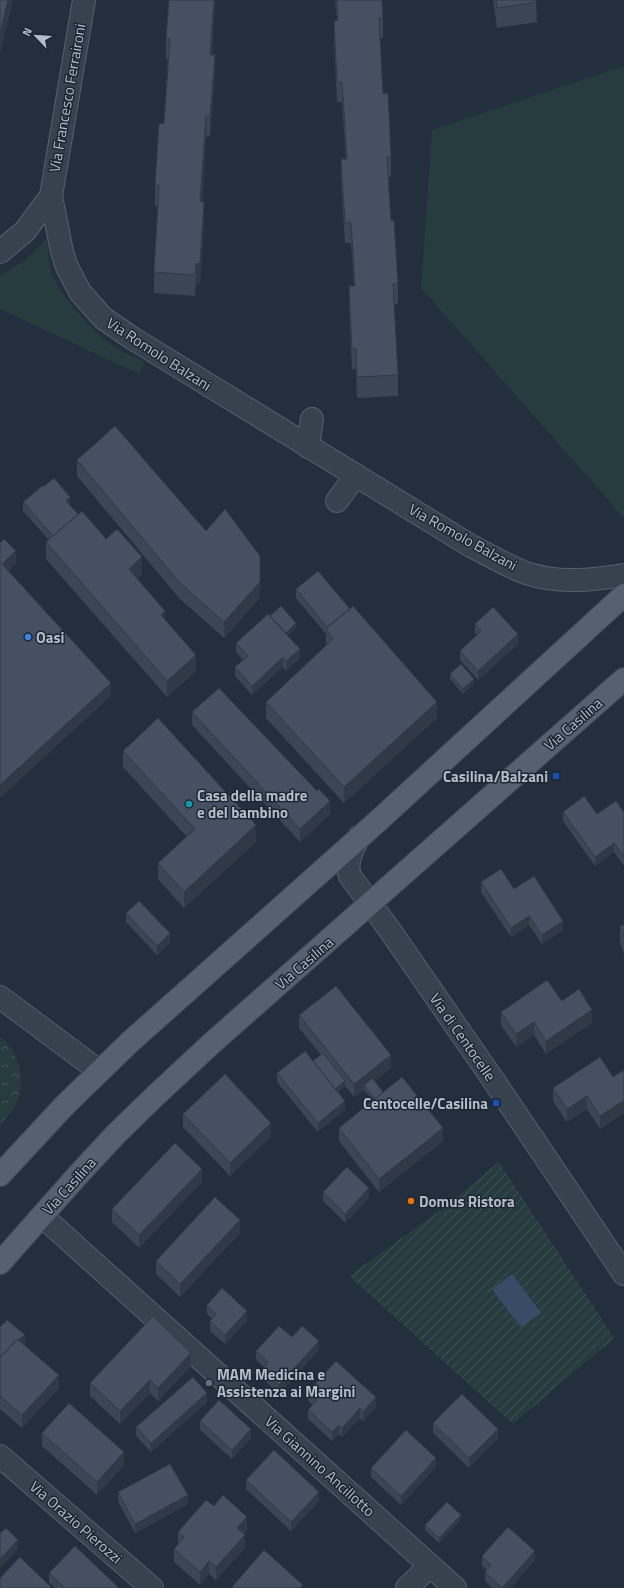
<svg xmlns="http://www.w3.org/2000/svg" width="624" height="1588" viewBox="0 0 624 1588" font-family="'Titillium Web',sans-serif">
<defs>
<pattern id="forest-crowns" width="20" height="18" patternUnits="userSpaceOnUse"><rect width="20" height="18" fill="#263c3f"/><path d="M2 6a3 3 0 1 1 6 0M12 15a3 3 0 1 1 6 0" fill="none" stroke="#435659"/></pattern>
<pattern id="garden-furrows" width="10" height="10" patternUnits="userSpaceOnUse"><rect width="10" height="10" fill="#263c3f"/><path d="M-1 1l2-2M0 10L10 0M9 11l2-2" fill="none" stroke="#435659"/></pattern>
</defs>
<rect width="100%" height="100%" fill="#242f3e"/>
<!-- grass -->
<path fill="#263c3f" d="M624 66V518L421 288 432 130Z
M47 238C48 249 48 261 51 272 59 295 94 333 114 347 124 353 135 357 145 361L139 374 0 309V275C19 266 34 254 47 238Z"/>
<!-- forest -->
<path fill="url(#forest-crowns)" d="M0 1037C17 1049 25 1075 19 1096 16 1108 8 1116 0 1125Z"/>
<!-- garden -->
<path fill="url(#garden-furrows)" d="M499 1162 614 1338 513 1424 349 1276 445 1207Z"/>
<!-- water -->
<path fill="#394c67" d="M512 1274 541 1313 521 1327 492 1289Z"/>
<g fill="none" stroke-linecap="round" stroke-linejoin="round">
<defs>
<path id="minor" d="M84 0 51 196 62 252 67 267 80 292 103 318 132 338 471 546C489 555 507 566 526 573 558 584 592 580 624 575
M0 252 25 231 51 196
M308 447 312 419
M337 501 356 475
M359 837C353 849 345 862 350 876L389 929 494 1081 624 1274
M0 997 99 1071
M42 1216 455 1588
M0 1456 152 1588
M407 1588 430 1566"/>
<path id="major" d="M0 1175 65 1105 130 1042 378 821 624 595
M0 1263 77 1176 116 1134 154 1097 212 1043 624 679"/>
</defs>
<!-- minor casing -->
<use href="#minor" stroke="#565f6c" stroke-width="24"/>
<!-- major casing -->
<use href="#major" stroke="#414a57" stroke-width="24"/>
<!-- minor -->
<use href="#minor" stroke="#38414e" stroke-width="22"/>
<!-- major -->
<use href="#major" stroke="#56606e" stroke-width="22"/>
</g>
<!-- wall -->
<path fill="#3b4654" d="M169 0H215L212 55 215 76 210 136 206 137 202 202 204 222 200 283 196 284 195 296 154 293V272L158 206H155V185L164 123 168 59H166V38Z
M335 0H382L383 18V38H380L383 94 391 157V177H388L391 221 398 283V304H394L398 375V396L357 398 356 369H352L349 307V286H354L351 243H345L341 179V159H346L342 102H337L334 41V21L337 20Z
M493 0H536L537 22 497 28Z
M77 460 260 598 224 638 179 598 77 476Z
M23 502 70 505 78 514 106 539 142 574 137 579 165 620 196 671 167 697 46 559V542L49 540 23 511Z
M296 589 437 718 344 803 266 718V702L326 645V634L296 598Z
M270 616 296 628 288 635 300 658 286 671 283 667 252 695 235 676V667L243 660 236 652V643Z
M475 624 518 644 478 680 460 660V651L477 635 475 633Z
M450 674 474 683 463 694 450 679Z
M192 712 330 814 300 842 192 725Z
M123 751 256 842 184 908 158 879V863L187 837 123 767Z
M563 812 597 814 624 812V866L614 852 595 866 563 821Z
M481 882 514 889 563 930 542 944 529 925 511 937 481 892Z
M126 913 170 942 157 955 126 922Z
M624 925V954L620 942V926Z
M562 1001 592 1023 546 1054 534 1035 516 1047 501 1025V1012Z
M299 1015 391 1068 375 1081 383 1092 443 1141 379 1192 339 1141V1128L373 1100 364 1090 354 1097 345 1086 338 1092 345 1110 318 1132 277 1082V1073L313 1061 321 1055 299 1028Z
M624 1070V1113L600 1129 587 1109 567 1122 553 1101V1088L613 1077Z
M183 1114 271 1136 230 1176 183 1127Z
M202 1182 139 1248 112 1222V1209Z
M323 1192 369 1197 345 1223 323 1201Z
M240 1233 180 1297 156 1274V1261Z
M207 1305 247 1321 225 1344 210 1331V1321L212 1319 207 1314Z
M0 1327 25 1344H24L59 1388 22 1428 0 1409Z
M292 1337 319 1350 279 1394 262 1378V1369L264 1367 256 1360V1351Z
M191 1366 158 1401 150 1393 120 1424 90 1396V1383Z
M308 1392 376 1407 363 1421 360 1418 342 1437 339 1434 332 1441 308 1419V1410L313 1405 308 1401Z
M207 1402 151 1452 136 1436V1427Z
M200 1421 251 1438 232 1459 200 1430Z
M433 1423 498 1438 469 1468 433 1433Z
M42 1433 124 1465 97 1495 42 1446Z
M436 1467 401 1505 371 1477V1468Z
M246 1480 319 1501 291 1531 246 1489Z
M118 1492 188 1504 135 1533 118 1501Z
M214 1506 247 1530 244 1534 245 1548 216 1580 209 1574 200 1585 174 1562V1549L178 1544V1532Z
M461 1519 439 1543 425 1530V1525Z
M482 1556 535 1560 510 1588H492L485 1581V1572L487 1570 482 1566Z
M49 1573 119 1588H55L49 1582Z"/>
<!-- shaded-wall -->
<path fill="#303945" d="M8 0H13L0 55V34Z
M214 0H215L210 76V55Z
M215 55V76L210 136V116Z
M206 116V137L200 222V201Z
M204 202V222L200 283 196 284 195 296 196 264Z
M70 497V506L66 501Z
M16 551V564L2 577V564Z
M142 557V574L129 586V569Z
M260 582V598L224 638V622Z
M165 611V628L161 615Z
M296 623V628L284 640V635Z
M518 634V644L478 680V671Z
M300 649V658L286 671V661Z
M196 655V671L167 697V681Z
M283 657V667L252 695V686Z
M474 679V683L463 694V689Z
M111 683V696L0 798V785Z
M437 702V718L344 803V787Z
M330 801V814L300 842V829Z
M256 825V842L184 908V892Z
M614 843V852L595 866V857Z
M529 916V925L511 937V928Z
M563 921V930L542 944V935Z
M170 933V942L157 955V946Z
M592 1010V1023L546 1054V1041Z
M534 1022V1035L516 1047V1034Z
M391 1055V1068L366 1088 364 1085V1090L354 1097V1084Z
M345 1081V1086L333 1095V1091Z
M587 1096V1109L567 1122V1109Z
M624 1100V1113L600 1129V1116Z
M345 1101V1110L318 1132V1123Z
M271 1123V1136L230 1176V1163Z
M443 1128V1141L379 1192V1179Z
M202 1169V1182L139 1248V1235Z
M369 1188V1197L345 1223V1214Z
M240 1220V1233L180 1297V1284Z
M247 1311V1321L225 1344V1335Z
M25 1335V1344L0 1371V1362Z
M319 1341V1350L279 1394V1385Z
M191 1353V1366L158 1401V1388Z
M59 1375V1388L22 1428V1415Z
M150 1380V1393L120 1424V1411Z
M207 1393V1402L151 1452V1443Z
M376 1397V1407L363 1421V1412Z
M360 1408V1418L342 1437V1428Z
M339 1425V1434L332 1441V1432Z
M251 1429V1438L232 1459V1450Z
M498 1429V1438L469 1468V1458Z
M124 1452V1465L97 1495V1482Z
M436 1458V1467L401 1505V1496Z
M319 1492V1501L291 1531V1522Z
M188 1495V1504L135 1533V1524Z
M461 1515V1519L439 1543V1538Z
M247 1517V1530L237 1541V1528Z
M245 1535V1548L216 1580V1567Z
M18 1540V1549L0 1568V1559Z
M535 1551V1560L510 1588H502Z
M209 1561V1574L200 1585V1572Z"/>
<!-- building -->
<path fill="#455162" stroke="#303945" d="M0 0H8L0 34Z
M169 0H214L210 55H215L210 116H206L200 201 204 202 200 263 196 264 195 275 154 272 159 186 155 185 159 124 164 123 170 39 166 38Z
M337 0H382L383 18H379L383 94 388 93 391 157H387L391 221 394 220 398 283 393 284 398 375 357 377 356 348 352 349 349 286H355L351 222 345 223 341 159H347L342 82H337L334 21 338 20Z
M496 0H536L537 2 497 8Z
M115 426 206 531 225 509 260 556V582L224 622 179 582 77 460Z
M54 478 70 497 66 501 78 514 53 536 23 502 42 486 43 487Z
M82 511 106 539 117 529 142 557 129 569 165 611 161 615 196 655 167 681 46 542Z
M4 539 16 551 2 564 111 683 0 785V543Z
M318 571 350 609 327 627 296 589Z
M281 606 296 623 286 633 270 616Z
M353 606 437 702 344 787 266 702 333 639 326 629Z
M493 607 518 634 478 671 460 651 481 631 475 624Z
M268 614 300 649 286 661 283 657 252 686 235 667 248 656 236 643Z
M461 664 474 679 463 689 450 674Z
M219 688 317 791 319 789 330 801 300 829 192 712Z
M158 718 256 825 184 892 158 863 195 829 123 751Z
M584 796 597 814 616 801 624 812V857L614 843 595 857 563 812Z
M501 869 514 889 534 876 563 921 542 935 529 916 511 928 481 882Z
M139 901 170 933 157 946 126 913Z
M624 925V938L620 926Z
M547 980 562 1001 579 989 592 1010 546 1041 534 1022 516 1034 501 1012Z
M336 986 391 1055 354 1084 299 1015Z
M305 1051 345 1101 318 1123 277 1073Z
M323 1053 345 1081 335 1089 313 1061Z
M600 1057 613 1077 624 1070V1100L600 1116 587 1096 567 1109 553 1088Z
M225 1074 271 1123 230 1163 183 1114Z
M402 1077 443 1128 379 1179 339 1128Z
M372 1078 383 1092 375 1099 364 1085Z
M175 1143 202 1169 139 1235 112 1209Z
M347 1167 369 1188 345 1214 323 1192Z
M215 1197 240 1220 180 1284 156 1261Z
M222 1288 247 1311 225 1335 210 1321 216 1314 207 1305Z
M153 1316 191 1353 158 1388 150 1380 120 1411 90 1383Z
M7 1320 25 1335 19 1340 17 1339 0 1358V1327Z
M279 1326 292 1337 302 1326 319 1341 279 1385 262 1369 268 1362 256 1351Z
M17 1339 59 1375 22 1415 0 1396V1358Z
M336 1361 376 1397 363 1412 360 1408 342 1428 339 1425 332 1432 308 1410 317 1400 308 1392Z
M193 1377 207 1393 151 1443 136 1427Z
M462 1394 498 1429 469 1458 433 1423Z
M219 1400 251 1429 232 1450 200 1421Z
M69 1403 124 1452 97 1482 42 1433Z
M406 1430 436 1458 401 1496 371 1468Z
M274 1450 319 1492 291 1522 246 1480Z
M170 1464 188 1495 135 1524 118 1492Z
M223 1495 247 1517 237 1528 245 1535 216 1567 209 1561 200 1572 174 1549 184 1537 178 1532 206 1500 214 1506Z
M447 1502 461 1515 439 1538 425 1525Z
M508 1527 535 1551 502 1588 485 1572 491 1565 482 1556Z
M6 1528 18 1540 0 1559V1533Z
M75 1546 119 1588H65L49 1573Z
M264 1550 303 1585 300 1588H231Z
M20 1557 52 1588H0V1578Z"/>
<!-- markers -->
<circle fill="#3f7fe0" stroke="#1d2633" stroke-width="1.5" cx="28" cy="637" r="4"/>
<g fill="#1a4fb4" stroke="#1d2633" stroke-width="1.5">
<rect x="552" y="772" width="8" height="8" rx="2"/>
<rect x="492" y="1099" width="8" height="8" rx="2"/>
</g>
<circle fill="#0f9aa8" stroke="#1d2633" stroke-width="1.5" cx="189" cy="804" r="4"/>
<circle fill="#e8710a" stroke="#1d2633" stroke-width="1.5" cx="411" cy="1201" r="4"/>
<circle fill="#5c6f8a" stroke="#1d2633" stroke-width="1.5" cx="209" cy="1383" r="4"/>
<g text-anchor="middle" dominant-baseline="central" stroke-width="3" stroke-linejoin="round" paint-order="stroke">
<!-- street labels -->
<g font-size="15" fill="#b4bcc9" stroke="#1d2633">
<text transform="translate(67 98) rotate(-80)">Via Francesco Ferraironi</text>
<text transform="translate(159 354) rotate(33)">Via Romolo Balzani</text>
<text transform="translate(463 537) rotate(29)">Via Romolo Balzani</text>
<text transform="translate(573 724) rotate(-41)">Via Casilina</text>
<text transform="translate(304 963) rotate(-41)">Via Casilina</text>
<text transform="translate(463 1037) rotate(55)">Via di Centocelle</text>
<text transform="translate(69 1186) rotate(-48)">Via Casilina</text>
<text transform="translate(320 1466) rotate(42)">Via Giannino Ancillotto</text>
<text transform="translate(76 1522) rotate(41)">Via Orazio Pierozzi</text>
</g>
<!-- poi labels -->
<g font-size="15" font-weight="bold" fill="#b4bcc9" stroke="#1d2633" text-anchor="start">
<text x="36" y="637">Oasi</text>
<text x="548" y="776" text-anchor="end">Casilina/Balzani</text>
<text x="197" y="795">Casa della madre<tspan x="197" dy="17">e del bambino</tspan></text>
<text x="488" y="1103" text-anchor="end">Centocelle/Casilina</text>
<text x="419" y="1201">Domus Ristora</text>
<text x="217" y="1374">MAM Medicina e<tspan x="217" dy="17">Assistenza ai Margini</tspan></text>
</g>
</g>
<!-- north arrow -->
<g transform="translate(36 36) rotate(295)" stroke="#1d2633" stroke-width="3" paint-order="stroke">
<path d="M0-3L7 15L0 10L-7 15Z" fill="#b4bcc9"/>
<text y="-6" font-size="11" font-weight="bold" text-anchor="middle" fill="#b4bcc9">N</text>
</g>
</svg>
